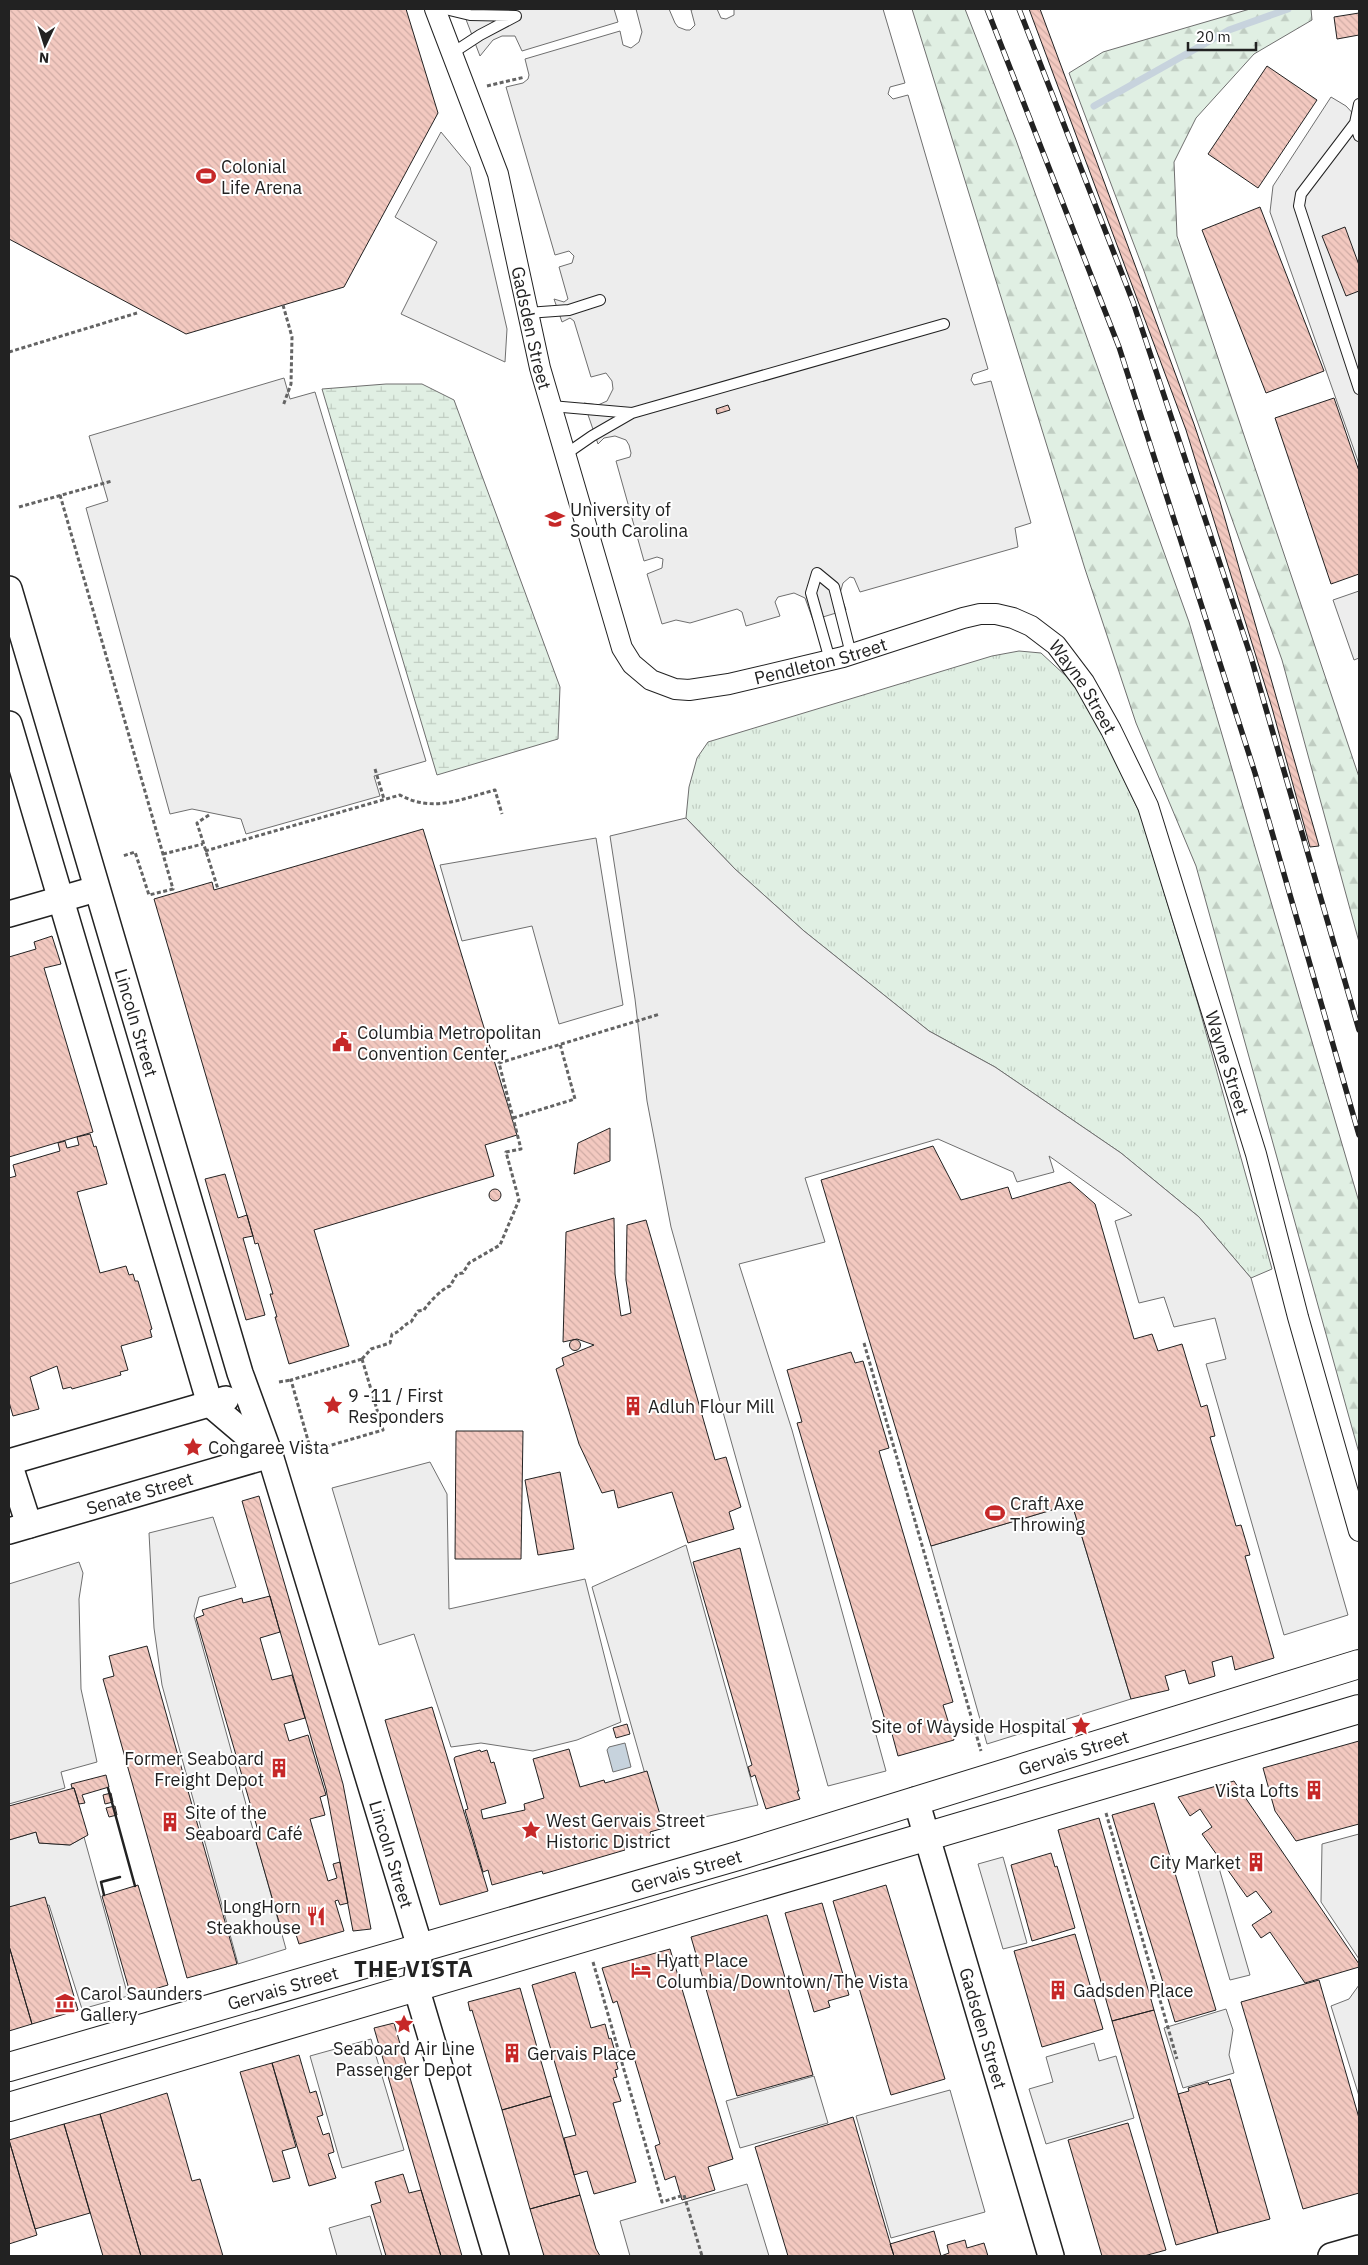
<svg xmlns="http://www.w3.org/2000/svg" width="1368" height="2265" viewBox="0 0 1368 2265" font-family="'IBM Plex Sans',sans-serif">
<defs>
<pattern id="grass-tufts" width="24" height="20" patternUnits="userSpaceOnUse" patternTransform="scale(1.25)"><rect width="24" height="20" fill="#e0efe3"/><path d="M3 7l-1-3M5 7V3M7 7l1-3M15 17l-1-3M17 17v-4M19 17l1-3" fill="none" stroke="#c0cdc2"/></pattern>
<pattern id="forest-firs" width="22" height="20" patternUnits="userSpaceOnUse" patternTransform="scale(1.25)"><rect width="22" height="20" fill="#e0efe3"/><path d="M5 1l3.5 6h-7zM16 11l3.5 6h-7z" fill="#c0cdc2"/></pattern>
<pattern id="wetland-marsh" width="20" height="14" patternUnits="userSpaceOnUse" patternTransform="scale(1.25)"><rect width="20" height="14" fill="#e0efe3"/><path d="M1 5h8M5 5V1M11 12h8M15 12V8" fill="none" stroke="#c0cdc2"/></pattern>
<pattern id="building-back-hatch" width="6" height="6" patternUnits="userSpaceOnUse" patternTransform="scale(1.25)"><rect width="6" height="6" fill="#f3c9c0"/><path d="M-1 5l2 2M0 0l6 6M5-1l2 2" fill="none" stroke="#d0aca5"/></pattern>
</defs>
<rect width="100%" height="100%" fill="#fff"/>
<!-- grass -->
<path fill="url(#grass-tufts)" stroke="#6f6f6f" d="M1019 651 1041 653 1067 677 1088 703 1141 816 1198 1004 1272 1269 1251 1278 1199 1217 1121 1153 995 1067 929 1031 804 931 735 869 686 818 689 787 697 758 708 742 992 656Z"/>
<!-- forest -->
<path fill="url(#forest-firs)" stroke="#6f6f6f" d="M912 9H965L1016 140 1189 622 1359 1202V1453L1196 866 1136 723 1085 569Z
M1250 9H1311L1312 20 1254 54 1196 118 1174 162 1177 236 1359 777V942L1282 660 1144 271 1069 73 1103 52Z"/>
<!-- wetland -->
<path fill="url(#wetland-marsh)" stroke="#6f6f6f" d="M386 384H422L454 400 560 687 558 739 437 775 322 389Z"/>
<!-- parking -->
<path fill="#ededed" stroke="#6f6f6f" d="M462 9H614L618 22 522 51 515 36H502L493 40 480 56Z
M636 9H669L675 23 678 27 686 30H690L695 25 691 10 695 9H717L721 18 726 19 734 15V9H883L905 83 890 87 888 94 893 99 908 95 988 369 973 374 971 380 974 385 991 381 1031 523 1015 528 1018 547 860 592 854 578 850 577 843 583 840 593 846 610 813 620 805 598 794 593 778 597 775 602 780 616 746 626 742 612 737 609 690 623 676 620 662 624 647 574 662 568 663 559 657 557 644 561 616 461 630 457 631 453 629 445 626 440 615 436 604 438 598 444 584 403 598 405 607 401 613 389 612 381 606 373 591 377 574 321 570 318 562 322 554 299 564 302 568 299 559 267 572 263 574 256 569 251 555 255 506 87 523 83 528 79 529 75 525 59 620 31 623 45 631 48 639 42 642 32Z
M1331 97 1346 106 1359 120V464L1270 212 1273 186Z
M441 132 470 167 507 329 505 362 401 314 437 242 395 217Z
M284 378 290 399 315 392 426 761 374 776 380 796 246 834 241 819 192 809 170 814 86 508 108 501 89 436Z
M1359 591V658L1354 660 1333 600Z
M686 818 735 869 804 931 929 1031 995 1067 1121 1153 1199 1217 1251 1278 1348 1615 1284 1635 1206 1364 1226 1359 1215 1318 1174 1327 1164 1297 1139 1303 1115 1221 1132 1215 1049 1156 1054 1172 1017 1182 1013 1172 938 1139 805 1178 825 1242 739 1264 792 1430 886 1771 828 1786 671 1227 647 1101 635 999 610 836Z
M596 838 623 1005 559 1024 532 926 462 941 440 865Z
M430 1462 447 1494 449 1609 585 1579 621 1722 577 1740 533 1751 481 1743 451 1747 414 1634 379 1645 332 1488Z
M1072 1504 1131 1699 987 1744 931 1546Z
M213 1517 236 1587 199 1597 194 1616 286 1949 238 1964 162 1685 154 1628 149 1533Z
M686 1545 758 1805 660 1827 592 1587Z
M79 1562 83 1573 79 1599 81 1689 97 1762 61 1772 65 1788 9 1804V1584Z
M36 1832 39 1843 70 1845 84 1837 128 1996 82 2009 49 1905 9 1915V1840Z
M1359 1834V1959L1321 1902 1322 1844Z
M1003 1857 1027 1943 1003 1949 978 1864Z
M1217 1861 1250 1975 1230 1980 1197 1867Z
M1359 1985V2096L1331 2006 1349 1999Z
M1226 2009 1233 2030 1229 2055 1234 2073 1183 2088 1164 2028Z
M371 2039 404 2150 342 2168 310 2056Z
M1094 2043 1099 2061 1116 2056 1134 2118 1046 2144 1029 2089 1053 2082 1046 2057Z
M814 2076 828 2123 740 2148 726 2101Z
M950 2090 985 2212 891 2238 856 2116Z
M747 2184 769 2256H630L620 2221Z
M370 2216 382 2256H337L329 2228Z"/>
<!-- water -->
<path fill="#c7d3dd" stroke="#6f6f6f" d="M625 1743 631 1767 613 1772 607 1750 609 1747Z"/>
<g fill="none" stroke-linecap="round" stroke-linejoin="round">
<!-- stream -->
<path stroke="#c7d3dd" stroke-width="7" d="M1094 106 1229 30 1288 9"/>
</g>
<!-- building -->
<path fill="url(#building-back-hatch)" stroke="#222" d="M9 9H406L438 113 344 287 186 334 9 239Z
M1029 9H1040L1194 424 1219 498 1319 846 1310 847 1272 708 1186 430Z
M1359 13V35L1337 39 1334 17Z
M1267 66 1317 100 1258 188 1208 154Z
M1260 207 1324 371 1266 393 1202 230Z
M1345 227 1359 265V291L1346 296 1322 236Z
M1334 398 1359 471V574L1331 584 1275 418Z
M728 405 730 410 717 414 716 409Z
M423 829 517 1135 485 1145 494 1176 314 1230 349 1346 289 1364 275 1317H277L270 1294H273L258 1243 255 1244 253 1236 154 899 212 882 214 890Z
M52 936 61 964 44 968 93 1132 9 1157V957L36 949 34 942Z
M610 1128V1161L574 1174 578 1143Z
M90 1134 94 1147 96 1146 107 1184 77 1192 100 1273 126 1266 129 1275 133 1274 135 1281H138L152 1329 150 1330 152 1337 121 1346 128 1370 120 1372 121 1375 72 1389 71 1387 63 1389 57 1366 30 1377 39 1409 13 1416 9 1402V1178L16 1176 13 1165 60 1151 58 1143 65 1141 67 1148 79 1145 77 1137Z
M933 1146 961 1200 1008 1187 1012 1199 1070 1182 1095 1204 1134 1339 1152 1334 1158 1351 1182 1344 1201 1407 1207 1405 1215 1436 1210 1437 1236 1526 1241 1525 1250 1555 1245 1556 1274 1658 1235 1670 1232 1656 1212 1662 1215 1676 1189 1684 1185 1670 1165 1676 1169 1690 1131 1699 1072 1504 931 1546 821 1180Z
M225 1174 238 1218 247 1215 253 1236 243 1238 265 1315 246 1320 205 1179Z
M489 1195a6 6 0 1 1 12 0a6 6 0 1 1-12 0Z
M614 1218 615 1274 621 1316 631 1313 626 1280 627 1225 646 1220 715 1460 726 1457 741 1507 729 1512 734 1529 688 1543 672 1492 618 1508 614 1490 602 1493 579 1444 556 1369 564 1365 562 1358 594 1345 577 1339 563 1342 566 1232Z
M569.5 1345a5.5 5.5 0 1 1 11 0a5.5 5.5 0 1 1-11 0Z
M851 1352 855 1363 863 1361 889 1448 879 1451 953 1702 943 1705 954 1740 898 1756 888 1719 885 1720 797 1423 802 1422 787 1370Z
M456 1431H523L521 1559H455Z
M560 1472 574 1549 538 1555 525 1480Z
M259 1496 343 1784 371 1929 353 1931 326 1789 242 1501Z
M740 1548 799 1791H797L800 1799 766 1809 755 1775 751 1777 748 1767 752 1765 693 1562Z
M270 1596 280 1632 260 1638 272 1680 292 1675 305 1718 284 1724 289 1741 308 1735 326 1795 320 1797 325 1815 310 1819 328 1881 337 1878 333 1864 340 1862 348 1903 340 1905 338 1900 335 1901 344 1931 299 1944 294 1928 282 1932 254 1835 259 1834 196 1618 204 1615 202 1610 242 1598 243 1603Z
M147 1646 237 1964 187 1978 103 1679 114 1676 109 1656Z
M432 1707 488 1891 440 1905 385 1720Z
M627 1724 630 1734 616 1738 613 1728Z
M1359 1741V1824L1296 1841 1275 1811 1263 1768Z
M569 1749 580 1787 604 1780 605 1783 647 1771 664 1828 650 1832 652 1838 624 1847 625 1850 543 1874 542 1871 492 1885 488 1870 483 1872 465 1810 468 1809 454 1759 455 1757 480 1750 481 1752 487 1750 491 1763 494 1762 506 1803 481 1810 483 1819 525 1810 524 1804 544 1798 533 1759Z
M106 1775 109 1787 82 1795 85 1803 79 1804 74 1788H72L71 1784Z
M1234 1781 1359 1964V1967L1305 1983 1270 1932 1261 1938 1252 1925 1272 1912 1256 1891 1247 1897 1202 1834 1212 1827 1200 1809 1190 1816 1178 1797Z
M74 1788 88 1835 70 1845 39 1843 36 1832 9 1840V1806Z
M111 1793 113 1802 105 1804 103 1795Z
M1154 1803 1216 2010 1175 2022 1112 1815Z
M115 1806 117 1815 109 1817 106 1808Z
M1099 1818 1154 2010 1112 2021 1058 1830Z
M1051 1853 1055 1867 1057 1866 1075 1928 1032 1941 1011 1865Z
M138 1885 168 1985 131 1996 102 1896Z
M886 1885 945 2079 891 2095 833 1901Z
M45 1897 78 2010 32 2024 9 1946V1907Z
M822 1903 849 1995 828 2001 830 2007 814 2012 785 1913Z
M767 1915 813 2075 737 2096 691 1937Z
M1075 1934 1103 2029 1042 2047 1014 1951Z
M9 1946 32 2024 9 2031Z
M670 1949 733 2159 708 2167 715 2190 682 2200 675 2176 665 2180 655 2146 660 2144 617 2001 613 2003 602 1968Z
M575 1972 591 2028 605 2024 609 2039 611 2038 618 2062H616L618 2069 615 2070 617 2077 613 2078 621 2101 613 2103 636 2182 594 2194 587 2171 574 2175 564 2138 576 2135 532 1985Z
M1319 1980 1359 2118V2193L1303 2209 1241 2002Z
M520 1988 551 2096 502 2110 472 2010 470 2011 468 2002Z
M1154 2010 1218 2233 1176 2245 1112 2021Z
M394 2023 462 2256H441L421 2190 374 2028Z
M299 2055 310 2093 316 2091 323 2115 317 2117 323 2135 329 2133 334 2152 328 2154 336 2178 309 2186 272 2063Z
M272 2063 296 2147 282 2151 290 2178 273 2182 240 2072Z
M1230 2079 1270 2219 1218 2233 1178 2094 1189 2091 1188 2088 1208 2082 1209 2085Z
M167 2093 192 2181 200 2179 223 2256H141L100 2114Z
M551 2096 580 2195 530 2209 502 2110Z
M100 2114 141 2256H103L64 2124Z
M853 2117 894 2256H788L755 2147Z
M1128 2123 1166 2250 1144 2256H1102L1068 2140Z
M64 2124 90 2213 35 2229 9 2140Z
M9 2140 37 2235 9 2244Z
M403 2174 409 2193 421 2190 441 2256H386L371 2205 381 2202 375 2182Z
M580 2195 596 2249 600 2256H544L530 2209Z
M934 2231 941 2256H894L890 2244Z
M965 2240 967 2248 984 2243 988 2256H941L949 2253 947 2245Z"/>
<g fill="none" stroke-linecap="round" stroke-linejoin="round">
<defs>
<path id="service" d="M445 9 470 15 516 16 480 35 451 54
M1359 104 1355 123 1301 194 1299 206 1359 389
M1355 123 1359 136
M527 313 569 310 600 300
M551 406 632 413 592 436 566 454
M632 413 944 324
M830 660 811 593 817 573 834 587 851 654"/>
<g id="minor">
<path id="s1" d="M435 9 498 174 540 368 622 648 632 664 651 680 675 689 689 690 729 684 843 657 963 618 980 614H996L1013 618 1031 626 1056 645 1084 682 1111 730 1148 806 1256 1154 1298 1317 1359 1531"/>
</g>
<g id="tertiary">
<path id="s2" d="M9 589 240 1373 270 1455 420 1947 416 1987 496 2256"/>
<path d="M9 724 210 1404 270 1455"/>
<path d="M9 914 96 889"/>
<path d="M9 1462 226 1399"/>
<path d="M9 1463 29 1525"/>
<path id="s3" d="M9 1531 270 1455"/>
<path id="s4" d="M916 1800 1051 2256"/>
<path d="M1331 2256 1359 2248"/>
</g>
<g id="primary">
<path id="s5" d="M9 2067 741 1855 1359 1664"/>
<path d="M9 2107 1359 1709"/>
</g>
</defs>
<!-- service casing -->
<use href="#service" stroke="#222" stroke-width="12"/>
<!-- minor casing -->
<use href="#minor" stroke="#222" stroke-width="22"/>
<!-- tertiary casing -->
<use href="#tertiary" stroke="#222" stroke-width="28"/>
<!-- primary casing -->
<use href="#primary" stroke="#222" stroke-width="30"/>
<!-- path -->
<path stroke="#646464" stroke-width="3" stroke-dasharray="4 2.5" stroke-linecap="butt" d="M487 86 525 77
M283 305 292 337 291 384 283 406
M9 352 137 313
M60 495 173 889 149 895 135 852 123 856
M19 507 112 481
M375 769 384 799
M209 815 197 823 218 889
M205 851 400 795C433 813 461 799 495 790L502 814
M163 854 203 844
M513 1118 575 1099 560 1044
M864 1343 981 1751
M362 1359 371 1349 390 1343 392 1334C401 1332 402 1325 411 1322L418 1311 424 1310C428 1303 443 1288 450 1286L457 1274 463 1273 469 1263 500 1245 519 1200 506 1152 521 1149 499 1063 660 1014
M362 1359 383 1430 311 1451 291 1380Z
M279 1382 291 1380
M1106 1813 1177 2059
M593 1962 662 2202 684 2195 702 2256"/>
<!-- service -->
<use href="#service" stroke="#fff" stroke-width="10"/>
<!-- minor -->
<use href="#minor" stroke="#fff" stroke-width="20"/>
<!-- tertiary -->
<use href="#tertiary" stroke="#fff" stroke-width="25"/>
<!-- primary -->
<use href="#primary" stroke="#fff" stroke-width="28"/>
<defs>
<path id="rail" d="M987 9 1119 347 1255 773 1359 1135
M1019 9 1133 302 1251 657 1359 1030"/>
</defs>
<!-- rail casing -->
<use href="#rail" stroke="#222" stroke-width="5.5"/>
<!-- rail -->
<use href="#rail" stroke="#fff" stroke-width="4" stroke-dasharray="11" stroke-linecap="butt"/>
<!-- wall -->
<path stroke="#222" stroke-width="2.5" d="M108 1788 135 1886
M104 1895 101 1882 120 1877"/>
</g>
<!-- icons -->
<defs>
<symbol id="stadium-bare" viewBox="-9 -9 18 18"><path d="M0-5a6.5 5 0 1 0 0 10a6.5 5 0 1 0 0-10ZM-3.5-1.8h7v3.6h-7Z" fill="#c62828" stroke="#fff" stroke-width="2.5" paint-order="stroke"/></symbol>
<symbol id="university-bare" viewBox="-9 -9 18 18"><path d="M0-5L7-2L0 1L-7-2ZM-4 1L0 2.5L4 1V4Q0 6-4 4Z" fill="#c62828" stroke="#fff" stroke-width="2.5" paint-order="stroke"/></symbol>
<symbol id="civic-bare" viewBox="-9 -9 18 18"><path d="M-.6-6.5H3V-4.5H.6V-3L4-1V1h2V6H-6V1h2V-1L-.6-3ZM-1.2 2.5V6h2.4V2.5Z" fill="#c62828" stroke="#fff" stroke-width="2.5" paint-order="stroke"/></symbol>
<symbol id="sight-bare" viewBox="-9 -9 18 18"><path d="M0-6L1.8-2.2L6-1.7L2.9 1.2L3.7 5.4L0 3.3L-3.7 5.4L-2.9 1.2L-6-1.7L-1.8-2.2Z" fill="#c62828" stroke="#fff" stroke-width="2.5" paint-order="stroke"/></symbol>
<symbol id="building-bare" viewBox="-9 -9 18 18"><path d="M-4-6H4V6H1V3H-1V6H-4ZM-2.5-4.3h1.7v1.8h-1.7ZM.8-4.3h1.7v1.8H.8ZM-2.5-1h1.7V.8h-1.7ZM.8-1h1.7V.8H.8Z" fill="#c62828" stroke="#fff" stroke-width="2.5" paint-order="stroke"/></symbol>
<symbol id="restaurant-bare" viewBox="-9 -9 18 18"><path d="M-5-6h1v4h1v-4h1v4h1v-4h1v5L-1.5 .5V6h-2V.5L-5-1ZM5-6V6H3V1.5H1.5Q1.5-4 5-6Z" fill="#c62828" stroke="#fff" stroke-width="2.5" paint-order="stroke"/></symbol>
<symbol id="hotel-bare" viewBox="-9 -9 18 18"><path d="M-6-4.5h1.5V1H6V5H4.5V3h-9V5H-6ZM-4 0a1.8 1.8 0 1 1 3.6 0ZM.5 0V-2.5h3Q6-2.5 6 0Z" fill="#c62828" stroke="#fff" stroke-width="2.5" paint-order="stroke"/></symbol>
<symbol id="museum-bare" viewBox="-9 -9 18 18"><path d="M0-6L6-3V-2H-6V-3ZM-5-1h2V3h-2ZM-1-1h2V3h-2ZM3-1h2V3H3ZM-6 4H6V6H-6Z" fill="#c62828" stroke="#fff" stroke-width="2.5" paint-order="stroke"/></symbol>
</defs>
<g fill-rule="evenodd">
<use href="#stadium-bare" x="192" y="162" width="28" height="28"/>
<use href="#university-bare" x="541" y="505" width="28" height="28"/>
<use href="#civic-bare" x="328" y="1028" width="28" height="28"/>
<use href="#sight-bare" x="319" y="1391" width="28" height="28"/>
<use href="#building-bare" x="619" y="1392" width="28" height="28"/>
<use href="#sight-bare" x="179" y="1433" width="28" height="28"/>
<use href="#stadium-bare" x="981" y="1499" width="28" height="28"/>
<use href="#sight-bare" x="1067" y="1712" width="28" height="28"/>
<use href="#building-bare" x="265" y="1754" width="28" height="28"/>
<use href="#building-bare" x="1300" y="1776" width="28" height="28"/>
<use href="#building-bare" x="156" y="1808" width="28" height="28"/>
<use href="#sight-bare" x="517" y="1816" width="28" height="28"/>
<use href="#building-bare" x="1242" y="1848" width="28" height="28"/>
<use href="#restaurant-bare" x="302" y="1902" width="28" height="28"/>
<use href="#hotel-bare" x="627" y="1956" width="28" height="28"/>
<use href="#building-bare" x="1044" y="1976" width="28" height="28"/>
<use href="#museum-bare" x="51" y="1989" width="28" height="28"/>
<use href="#sight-bare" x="390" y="2010" width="28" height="28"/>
<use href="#building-bare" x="498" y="2039" width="28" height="28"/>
</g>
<g text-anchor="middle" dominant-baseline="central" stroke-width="4" stroke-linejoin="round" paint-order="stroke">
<!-- poi labels -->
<g font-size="18" fill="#222" stroke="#fff" text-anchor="start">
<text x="221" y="166">Colonial<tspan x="221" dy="21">Life Arena</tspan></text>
<text x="570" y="509">University of<tspan x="570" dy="21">South Carolina</tspan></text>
<text x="357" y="1032">Columbia Metropolitan<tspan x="357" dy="21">Convention Center</tspan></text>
<text x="348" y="1395">9 -11 / First<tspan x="348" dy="21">Responders</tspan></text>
<text x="648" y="1406">Adluh Flour Mill</text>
<text x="208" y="1447">Congaree Vista</text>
<text x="1010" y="1503">Craft Axe<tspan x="1010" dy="21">Throwing</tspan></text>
<text x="1066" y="1726" text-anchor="end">Site of Wayside Hospital</text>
<text x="264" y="1758" text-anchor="end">Former Seaboard<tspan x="264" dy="21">Freight Depot</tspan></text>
<text x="1299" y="1790" text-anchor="end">Vista Lofts</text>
<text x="185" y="1812">Site of the<tspan x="185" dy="21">Seaboard Café</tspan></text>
<text x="546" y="1820">West Gervais Street<tspan x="546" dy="21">Historic District</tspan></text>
<text x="1241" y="1862" text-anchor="end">City Market</text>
<text x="301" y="1906" text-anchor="end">LongHorn<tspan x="301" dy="21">Steakhouse</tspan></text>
<text x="656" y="1960">Hyatt Place<tspan x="656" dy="21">Columbia/Downtown/The Vista</tspan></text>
<text x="1073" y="1990">Gadsden Place</text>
<text x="80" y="1993">Carol Saunders<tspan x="80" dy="21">Gallery</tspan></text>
<text x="404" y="2048" text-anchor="middle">Seaboard Air Line<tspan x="404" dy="21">Passenger Depot</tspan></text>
<text x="527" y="2053">Gervais Place</text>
</g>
<!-- street labels -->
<g font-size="18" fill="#222" stroke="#fff">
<text stroke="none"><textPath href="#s1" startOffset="334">Gadsden Street</textPath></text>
<text stroke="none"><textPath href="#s1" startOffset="885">Pendleton Street</textPath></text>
<text stroke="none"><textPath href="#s1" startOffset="1186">Wayne Street</textPath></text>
<text stroke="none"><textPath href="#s2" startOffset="452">Lincoln Street</textPath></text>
<text stroke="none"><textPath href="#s1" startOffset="1591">Wayne Street</textPath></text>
<text stroke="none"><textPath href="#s3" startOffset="136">Senate Street</textPath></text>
<text stroke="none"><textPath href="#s5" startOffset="1110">Gervais Street</textPath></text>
<text stroke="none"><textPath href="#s2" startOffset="1322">Lincoln Street</textPath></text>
<text stroke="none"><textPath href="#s5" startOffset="705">Gervais Street</textPath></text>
<text stroke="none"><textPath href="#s5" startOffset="285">Gervais Street</textPath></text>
<text stroke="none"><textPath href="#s4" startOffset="238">Gadsden Street</textPath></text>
</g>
<!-- district labels -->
<g font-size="22" font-weight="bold" letter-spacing="1" fill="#222" stroke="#fff">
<text x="414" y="1968">THE VISTA</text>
</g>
</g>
<!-- border -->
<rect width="1368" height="2265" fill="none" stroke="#222222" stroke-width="20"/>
<!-- north arrow -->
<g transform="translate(45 45) rotate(184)" stroke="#ffffff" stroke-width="4" paint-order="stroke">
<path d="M0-4L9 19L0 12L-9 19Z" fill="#222222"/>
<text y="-8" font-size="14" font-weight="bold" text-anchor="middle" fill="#222222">N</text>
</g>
<!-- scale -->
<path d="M1188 42v8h68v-8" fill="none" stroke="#222222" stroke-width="2.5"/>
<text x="1196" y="42" font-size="15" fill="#222222" stroke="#ffffff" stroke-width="4" paint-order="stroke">20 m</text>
</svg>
